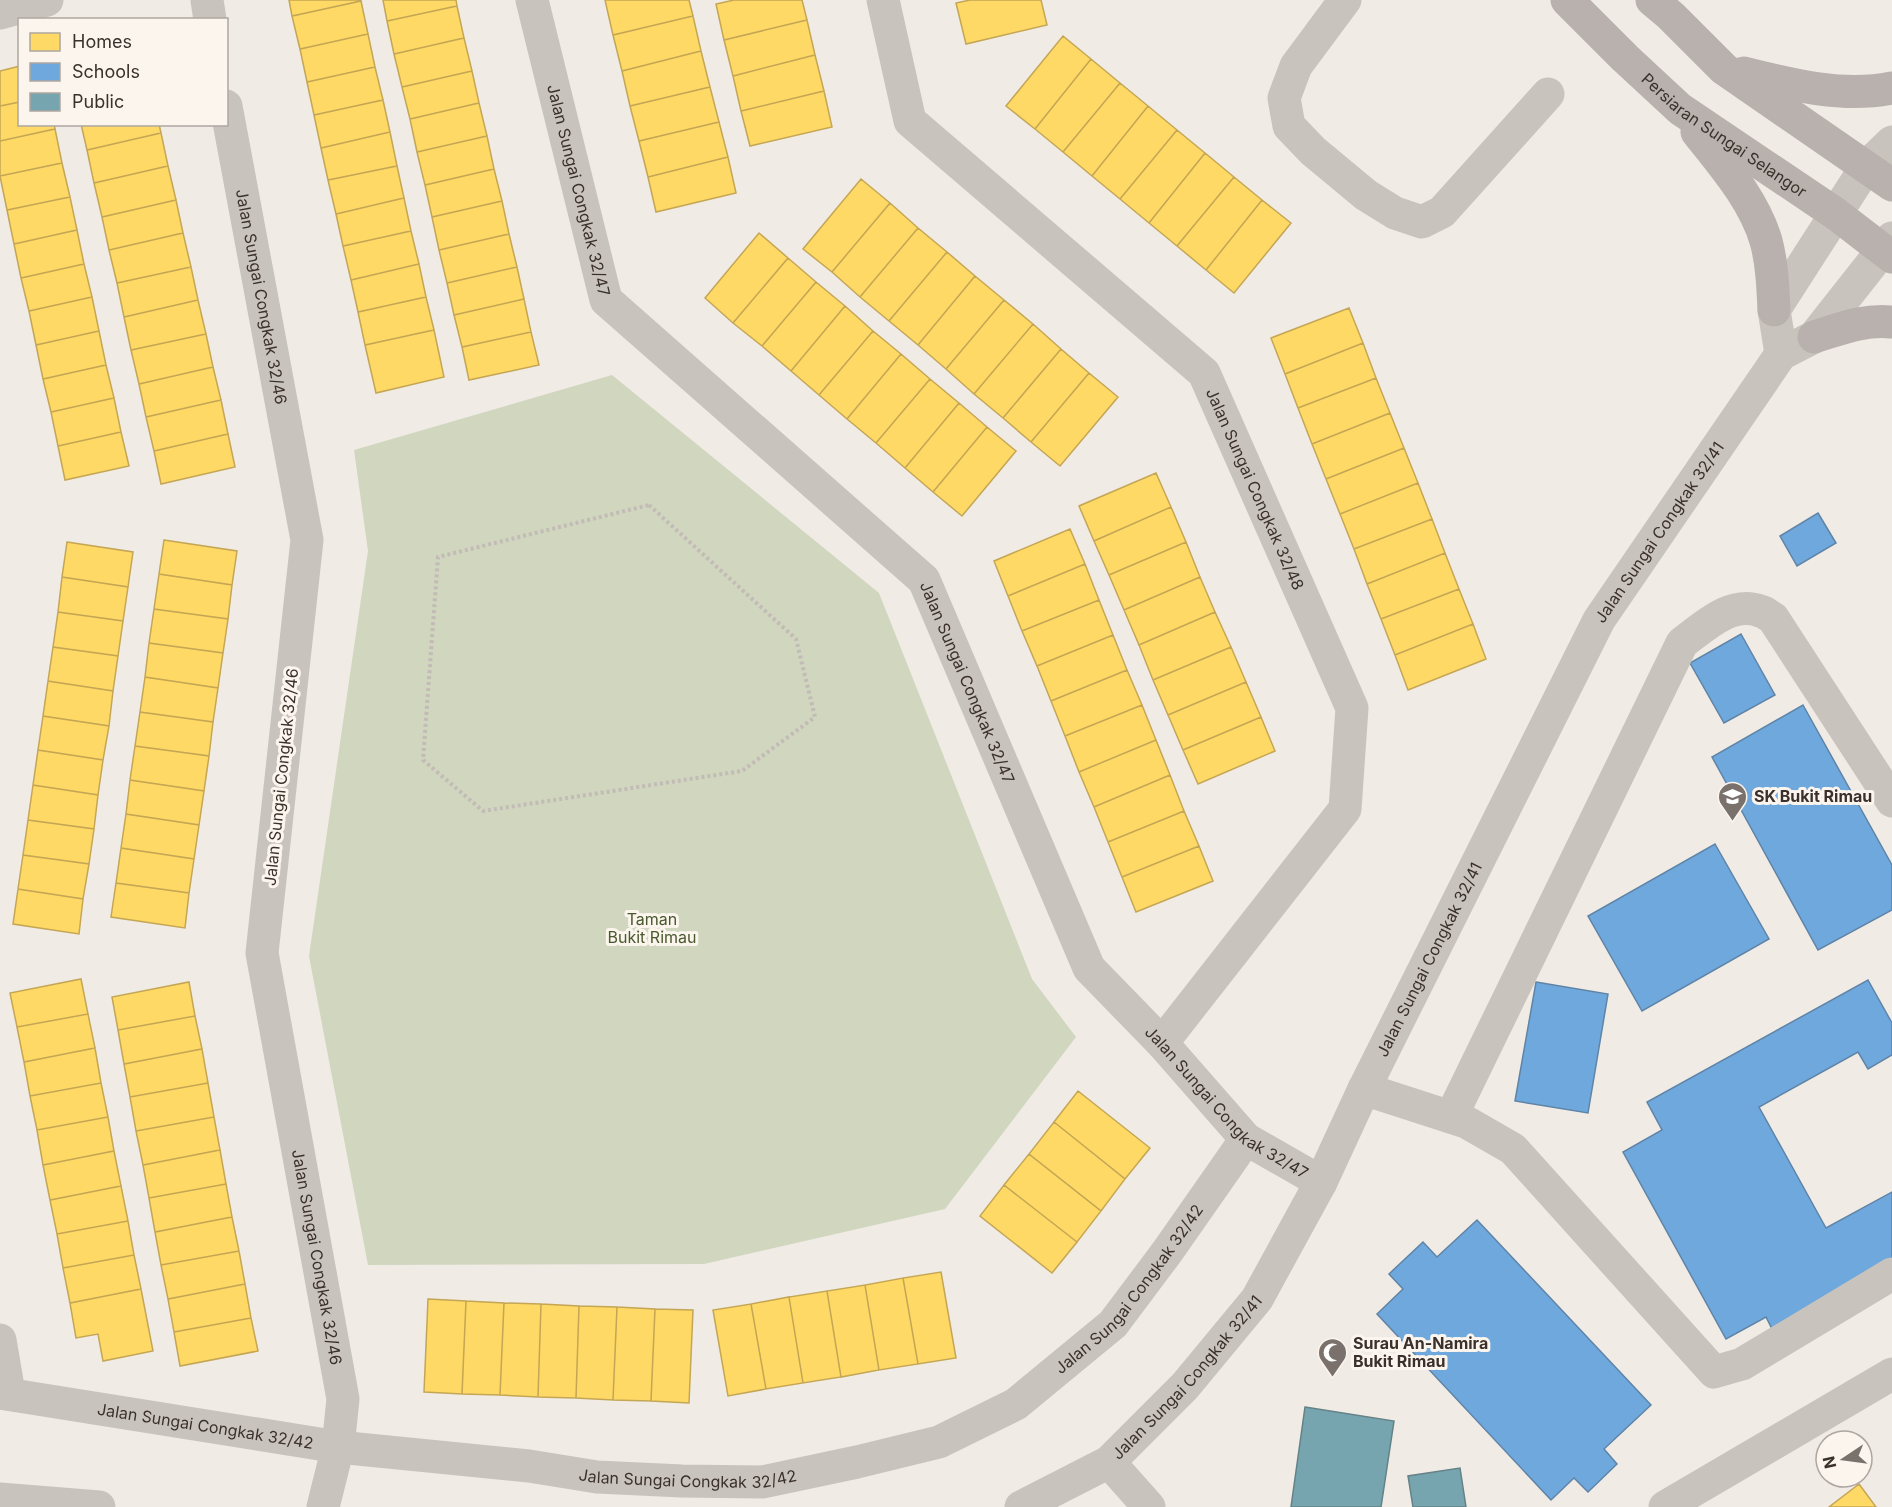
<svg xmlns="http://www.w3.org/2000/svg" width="1892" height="1507" viewBox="0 0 1892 1507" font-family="Inter,sans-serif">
<rect width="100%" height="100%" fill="#f0ebe5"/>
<!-- green -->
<path fill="#d1d6bf" d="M612 375 879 593 1032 979 1076 1037 945 1209 704 1264 368 1265 309 956 368 551 354 450Z"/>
<!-- homes -->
<path fill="#ffd966" stroke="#c4a654" stroke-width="1.5" d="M289 0H360L361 1 292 16Z
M383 0H456L457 6 387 21Z
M605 0H689L693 16 613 35Z
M734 0H802L807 20 724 40 716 4Z
M970 0H1041L1047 25 966 44 956 3Z
M361 1 368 34 300 49 292 16Z
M457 6 464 38 394 54 387 21Z
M693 16 701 51 622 71 613 35Z
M807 20 815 55 733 76 724 40Z
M368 34 375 67 307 82 300 49Z
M1063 36 1091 59 1035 129 1006 106Z
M464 38 472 71 402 87 394 54Z
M701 51 710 87 630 106 622 71Z
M815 55 824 91 741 111 733 76Z
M1091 59 1120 83 1063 152 1035 129Z
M20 66V102L0 106V71Z
M375 67 383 100 314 115 307 82Z
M472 71 479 103 410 119 402 87Z
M1120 83 1148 106 1092 176 1063 152Z
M710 87 719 122 639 141 630 106Z
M824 91 832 127 750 146 741 111Z
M383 100 390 132 321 148 314 115Z
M20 102V124H54L55 129 0 141V106Z
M479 103 487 136 417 152 410 119Z
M1148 106 1177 130 1120 199 1092 176Z
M719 122 728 157 648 177 639 141Z
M81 124H159L161 133 87 150Z
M55 129 62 163 0 176V141Z
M1177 130 1205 153 1149 223 1120 199Z
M390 132 397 166 328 180 321 148Z
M161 133 168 166 94 183 87 150Z
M487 136 494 169 425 185 417 152Z
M1205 153 1234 177 1177 246 1149 223Z
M728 157 736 193 656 212 648 177Z
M62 163 70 197 7 210 0 176Z
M168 166 176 200 102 217 94 183Z
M397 166 404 198 336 214 328 180Z
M494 169 502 201 432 217 425 185Z
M1234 177 1262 200 1206 270 1177 246Z
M861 179 890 203 832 272 803 249Z
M70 197 77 230 14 244 7 210Z
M404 198 411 231 343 246 336 214Z
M176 200 183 233 109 250 102 217Z
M1262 200 1291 223 1234 293 1206 270Z
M502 201 509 234 439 250 432 217Z
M890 203 918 228 860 297 832 272Z
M918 228 947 252 889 321 860 297Z
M77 230 84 264 21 278 14 244Z
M411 231 419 264 351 280 343 246Z
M183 233 191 267 117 283 109 250Z
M759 233 788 258 733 323 705 298Z
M509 234 517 267 447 283 439 250Z
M947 252 975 276 918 345 889 321Z
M788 258 816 282 762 346 733 323Z
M84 264 92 297 29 311 21 278Z
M419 264 426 297 358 312 351 280Z
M191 267 198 300 124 317 117 283Z
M517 267 524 299 454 315 447 283Z
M975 276 1004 300 946 369 918 345Z
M816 282 845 306 791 371 762 346Z
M92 297 99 331 36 345 29 311Z
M426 297 434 330 365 345 358 312Z
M524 299 531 332 462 347 454 315Z
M198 300 206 334 131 350 124 317Z
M1004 300 1033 324 974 394 946 369Z
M845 306 873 331 819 395 791 371Z
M1349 308 1363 343 1285 374 1271 338Z
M1033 324 1061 349 1003 418 974 394Z
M434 330 444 377 376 393 365 345Z
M99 331 106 365 43 379 36 345Z
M873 331 901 354 847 419 819 395Z
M531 332 539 365 469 380 462 347Z
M206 334 213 367 139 384 131 350Z
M1363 343 1376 378 1298 408 1285 374Z
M1061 349 1089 373 1031 442 1003 418Z
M901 354 930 379 876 443 847 419Z
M106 365 114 398 51 412 43 379Z
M213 367 221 400 146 417 139 384Z
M1089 373 1118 397 1060 466 1031 442Z
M1376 378 1390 413 1312 444 1298 408Z
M930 379 959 403 905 468 876 443Z
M114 398 121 432 58 446 51 412Z
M221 400 228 434 154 451 146 417Z
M959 403 987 427 933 492 905 468Z
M1390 413 1404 448 1326 479 1312 444Z
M987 427 1016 451 962 516 933 492Z
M121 432 129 466 65 480 58 446Z
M228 434 235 467 161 484 154 451Z
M1404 448 1418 483 1340 514 1326 479Z
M1156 473 1171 507 1094 541 1079 506Z
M1418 483 1432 519 1354 549 1340 514Z
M1171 507 1186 542 1109 575 1094 541Z
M1432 519 1445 553 1367 584 1354 549Z
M1070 529 1085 564 1008 596 994 561Z
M164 540 237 551 232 585 159 574Z
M67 542 133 552 128 587 62 577Z
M1186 542 1200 577 1124 610 1109 575Z
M1445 553 1459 589 1381 619 1367 584Z
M1085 564 1099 600 1022 631 1008 596Z
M159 574 232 585 228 619 154 609Z
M62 577 128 587 123 621 58 612Z
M1200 577 1215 612 1139 645 1124 610Z
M1459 589 1473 624 1395 655 1381 619Z
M1099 600 1113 635 1037 666 1022 631Z
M154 609 228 619 223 653 149 643Z
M58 612 123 621 118 656 53 647Z
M1215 612 1231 647 1153 680 1139 645Z
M1473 624 1486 659 1408 690 1395 655Z
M1113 635 1127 670 1051 701 1037 666Z
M149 643 223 653 218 688 145 677Z
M53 647 118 656 113 691 48 681Z
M1231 647 1246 682 1168 715 1153 680Z
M1127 670 1142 705 1065 736 1051 701Z
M145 677 218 688 213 722 140 712Z
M48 681 113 691 109 726 43 716Z
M1246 682 1261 717 1183 750 1168 715Z
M1142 705 1156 740 1079 772 1065 736Z
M140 712 213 722 209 756 135 746Z
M43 716 109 726 103 760 38 750Z
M1261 717 1275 751 1198 784 1183 750Z
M1156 740 1170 775 1094 807 1079 772Z
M135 746 209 756 204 791 130 780Z
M38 750 103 760 98 795 33 785Z
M1170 775 1184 811 1108 842 1094 807Z
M130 780 204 791 199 825 126 814Z
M33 785 98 795 94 829 28 820Z
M1184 811 1199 846 1122 877 1108 842Z
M126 814 199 825 194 859 121 848Z
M28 820 94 829 89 864 23 855Z
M1199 846 1213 881 1136 912 1122 877Z
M121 848 194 859 189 893 116 883Z
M23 855 89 864 83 899 18 889Z
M116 883 189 893 185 928 111 917Z
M18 889 83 899 79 934 13 924Z
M81 979 88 1014 17 1027 10 993Z
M189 982 195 1016 118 1030 112 997Z
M88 1014 95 1048 24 1062 17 1027Z
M195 1016 202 1049 124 1064 118 1030Z
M95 1048 101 1083 30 1096 24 1062Z
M202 1049 208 1083 130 1097 124 1064Z
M101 1083 108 1117 37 1130 30 1096Z
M208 1083 214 1117 136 1131 130 1097Z
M1078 1091 1150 1148 1125 1179 1054 1122Z
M108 1117 114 1151 43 1165 37 1130Z
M214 1117 220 1150 143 1165 136 1131Z
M1054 1122 1125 1179 1101 1211 1029 1154Z
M220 1150 226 1184 149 1198 143 1165Z
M114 1151 121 1186 50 1200 43 1165Z
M1029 1154 1101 1211 1077 1242 1004 1185Z
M226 1184 232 1217 155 1232 149 1198Z
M1004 1185 1077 1242 1052 1273 980 1216Z
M121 1186 128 1221 57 1234 50 1200Z
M232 1217 239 1251 161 1265 155 1232Z
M128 1221 134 1255 63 1268 57 1234Z
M239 1251 245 1284 168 1299 161 1265Z
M134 1255 141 1289 70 1303 63 1268Z
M941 1272 956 1358 918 1364 903 1278Z
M903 1278 918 1364 879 1370 865 1285Z
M245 1284 251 1318 174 1332 168 1299Z
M865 1285 879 1370 841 1377 827 1291Z
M141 1289 153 1351 103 1361 98 1334 76 1338 70 1303Z
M827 1291 841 1377 803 1383 789 1297Z
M789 1297 803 1383 766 1389 751 1304Z
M428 1299 466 1301 462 1394 424 1392Z
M466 1301 504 1303 500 1395 462 1394Z
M504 1303 541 1304 538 1397 500 1395Z
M541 1304 579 1306 576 1398 538 1397Z
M751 1304 766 1389 728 1396 713 1310Z
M579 1306 617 1307 613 1400 576 1398Z
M617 1307 655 1309 651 1401 613 1400Z
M655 1309 693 1310 689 1403 651 1401Z
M251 1318 258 1351 180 1366 174 1332Z
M1859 1484 1876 1507H1829Z"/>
<!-- schools -->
<path fill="#6fa8dc" stroke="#5f84a7" stroke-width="1.5" d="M1818 513 1836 543 1797 566 1780 536Z
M1741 634 1775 695 1724 723 1690 663Z
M1803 705 1892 865V910L1818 950 1712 757Z
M1715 844 1769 939 1642 1011 1588 916Z
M1868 980 1892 1023V1055L1868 1069 1858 1052 1759 1107 1826 1228 1892 1192V1265L1773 1331 1766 1317 1726 1339 1623 1152 1662 1130 1647 1102Z
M1536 982 1608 994 1588 1113 1515 1101Z
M1477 1220 1651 1405 1604 1449 1617 1464 1588 1492 1574 1478 1551 1500 1377 1314 1403 1289 1389 1274 1423 1242 1437 1257Z"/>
<!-- public -->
<path fill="#76a5af" stroke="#648287" stroke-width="1.5" d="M1305 1407 1394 1421 1381 1507H1291Z
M1460 1468 1466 1507H1413L1408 1476Z"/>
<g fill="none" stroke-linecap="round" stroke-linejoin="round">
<!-- path -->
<path stroke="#c2bbb6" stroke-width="4" stroke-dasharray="3 3" stroke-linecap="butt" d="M649 505 796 639 815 717 742 771 483 811 423 760 438 557Z"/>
<!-- minor -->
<g stroke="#c9c3be" stroke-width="33">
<path d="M207 0 210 20"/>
<path id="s1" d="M532 0 606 300 924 580 1089 968 1162 1043 1246 1139 1321 1182"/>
<path id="s2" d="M883 0 910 121 1204 373 1352 708 1345 809 1162 1043"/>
<path d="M1345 0 1296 66 1284 98 1289 126 1313 151 1366 195 1395 213 1422 222 1442 212 1548 94"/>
<path d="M0 13 47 0"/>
<path id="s3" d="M226 106 307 540 262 953 343 1399 338 1447 323 1507"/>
<path d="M1781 354 1774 310 1866 167 1892 142"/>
<path d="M1364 1089 1466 1122 1513 1149 1714 1372 1742 1364 1892 1274"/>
<path d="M1451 1117 1682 643C1704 627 1731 600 1760 611 1765 612 1769 616 1773 618L1892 801"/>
<path d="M0 1340 9 1393"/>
<path id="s4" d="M0 1393 338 1447 529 1466 597 1477 682 1481 762 1482 857 1462 939 1442 1016 1404 1113 1324 1167 1252 1246 1139"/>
<path d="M1109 1462 1149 1507"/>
<path d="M0 1499 99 1507"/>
<path id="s5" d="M1021 1507 1109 1462 1185 1386 1257 1299 1321 1182 1364 1089 1599 620 1781 354 1814 337 1892 238"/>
<path d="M1665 1507 1892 1374"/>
</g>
<!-- major -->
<g stroke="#b8b1ad" stroke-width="33">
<path id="s6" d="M1567 0 1625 58 1680 109 1836 214 1892 257"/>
<path d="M1652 0 1671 16 1724 69 1892 185"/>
<path d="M1744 73C1792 85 1843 98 1892 88"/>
<path d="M1697 132C1723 165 1754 200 1766 241 1772 263 1773 287 1774 310"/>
<path d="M1814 337C1840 329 1864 319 1892 322"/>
</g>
</g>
<!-- icons -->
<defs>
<symbol id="school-pin" viewBox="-11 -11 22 30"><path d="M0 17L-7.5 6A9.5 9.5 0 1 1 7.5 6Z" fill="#7a716c" stroke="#fbf5ee"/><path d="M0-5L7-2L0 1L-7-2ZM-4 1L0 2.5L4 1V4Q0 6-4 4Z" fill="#fff"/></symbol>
<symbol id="mosque-pin" viewBox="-11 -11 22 30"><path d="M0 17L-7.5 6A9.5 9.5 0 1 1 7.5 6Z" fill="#7a716c" stroke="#fbf5ee"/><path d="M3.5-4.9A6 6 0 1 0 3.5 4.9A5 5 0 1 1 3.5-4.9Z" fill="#fff"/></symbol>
</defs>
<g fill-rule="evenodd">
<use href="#school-pin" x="1716" y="780" width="33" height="45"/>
<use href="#mosque-pin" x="1316" y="1336" width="33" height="45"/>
</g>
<g text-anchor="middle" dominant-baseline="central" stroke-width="6" stroke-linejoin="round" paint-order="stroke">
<!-- street labels -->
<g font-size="16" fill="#3b302b" stroke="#fbf5ee">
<text stroke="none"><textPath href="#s6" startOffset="208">Persiaran Sungai Selangor</textPath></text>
<text stroke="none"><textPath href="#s1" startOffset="196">Jalan Sungai Congkak 32/47</textPath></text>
<text stroke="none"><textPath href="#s3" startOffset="194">Jalan Sungai Congkak 32/46</textPath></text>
<text stroke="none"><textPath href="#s2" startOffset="638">Jalan Sungai Congkak 32/48</textPath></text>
<text stroke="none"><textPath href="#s5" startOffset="1186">Jalan Sungai Congkak 32/41</textPath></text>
<text stroke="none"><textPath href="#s1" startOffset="844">Jalan Sungai Congkak 32/47</textPath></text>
<text transform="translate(281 777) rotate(-84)">Jalan Sungai Congkak 32/46</text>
<text stroke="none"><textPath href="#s5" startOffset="700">Jalan Sungai Congkak 32/41</textPath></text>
<text stroke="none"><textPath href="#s1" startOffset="1348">Jalan Sungai Congkak 32/47</textPath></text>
<text stroke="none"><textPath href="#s3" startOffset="1166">Jalan Sungai Congkak 32/46</textPath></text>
<text stroke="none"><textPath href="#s4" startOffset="1198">Jalan Sungai Congkak 32/42</textPath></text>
<text stroke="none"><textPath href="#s5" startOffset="214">Jalan Sungai Congkak 32/41</textPath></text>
<text stroke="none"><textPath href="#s4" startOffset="208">Jalan Sungai Congkak 32/42</textPath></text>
<text stroke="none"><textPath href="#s4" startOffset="694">Jalan Sungai Congkak 32/42</textPath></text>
</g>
<!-- poi labels -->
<g font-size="16" font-weight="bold" fill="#3b302b" stroke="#fbf5ee" text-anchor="start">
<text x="1754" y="796">SK Bukit Rimau</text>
<text x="1353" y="1343">Surau An-Namira<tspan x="1353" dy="18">Bukit Rimau</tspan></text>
</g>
<!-- park labels -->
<g font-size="16" fill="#49592e" stroke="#fbf5ee">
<text x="652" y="919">Taman<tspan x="652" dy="18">Bukit Rimau</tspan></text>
</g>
</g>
<!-- legend -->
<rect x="18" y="18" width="210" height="108" fill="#fbf5ee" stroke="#aea6a0" stroke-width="1.5"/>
<rect x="30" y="33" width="30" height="18" fill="#ffd966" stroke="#aea6a0" stroke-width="1.5"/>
<text x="72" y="48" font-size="18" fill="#3b302b">Homes</text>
<rect x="30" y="63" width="30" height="18" fill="#6fa8dc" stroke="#aea6a0" stroke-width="1.5"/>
<text x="72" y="78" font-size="18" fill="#3b302b">Schools</text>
<rect x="30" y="93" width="30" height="18" fill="#76a5af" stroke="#aea6a0" stroke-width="1.5"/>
<text x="72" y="108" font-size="18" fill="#3b302b">Public</text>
<!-- north arrow -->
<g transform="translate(1844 1459) rotate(257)"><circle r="28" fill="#fbf5ee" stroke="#aea6a0" stroke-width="1.5"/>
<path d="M0-4.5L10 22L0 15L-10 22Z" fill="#7a716c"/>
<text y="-9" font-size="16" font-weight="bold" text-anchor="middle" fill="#3b302b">N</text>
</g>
</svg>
